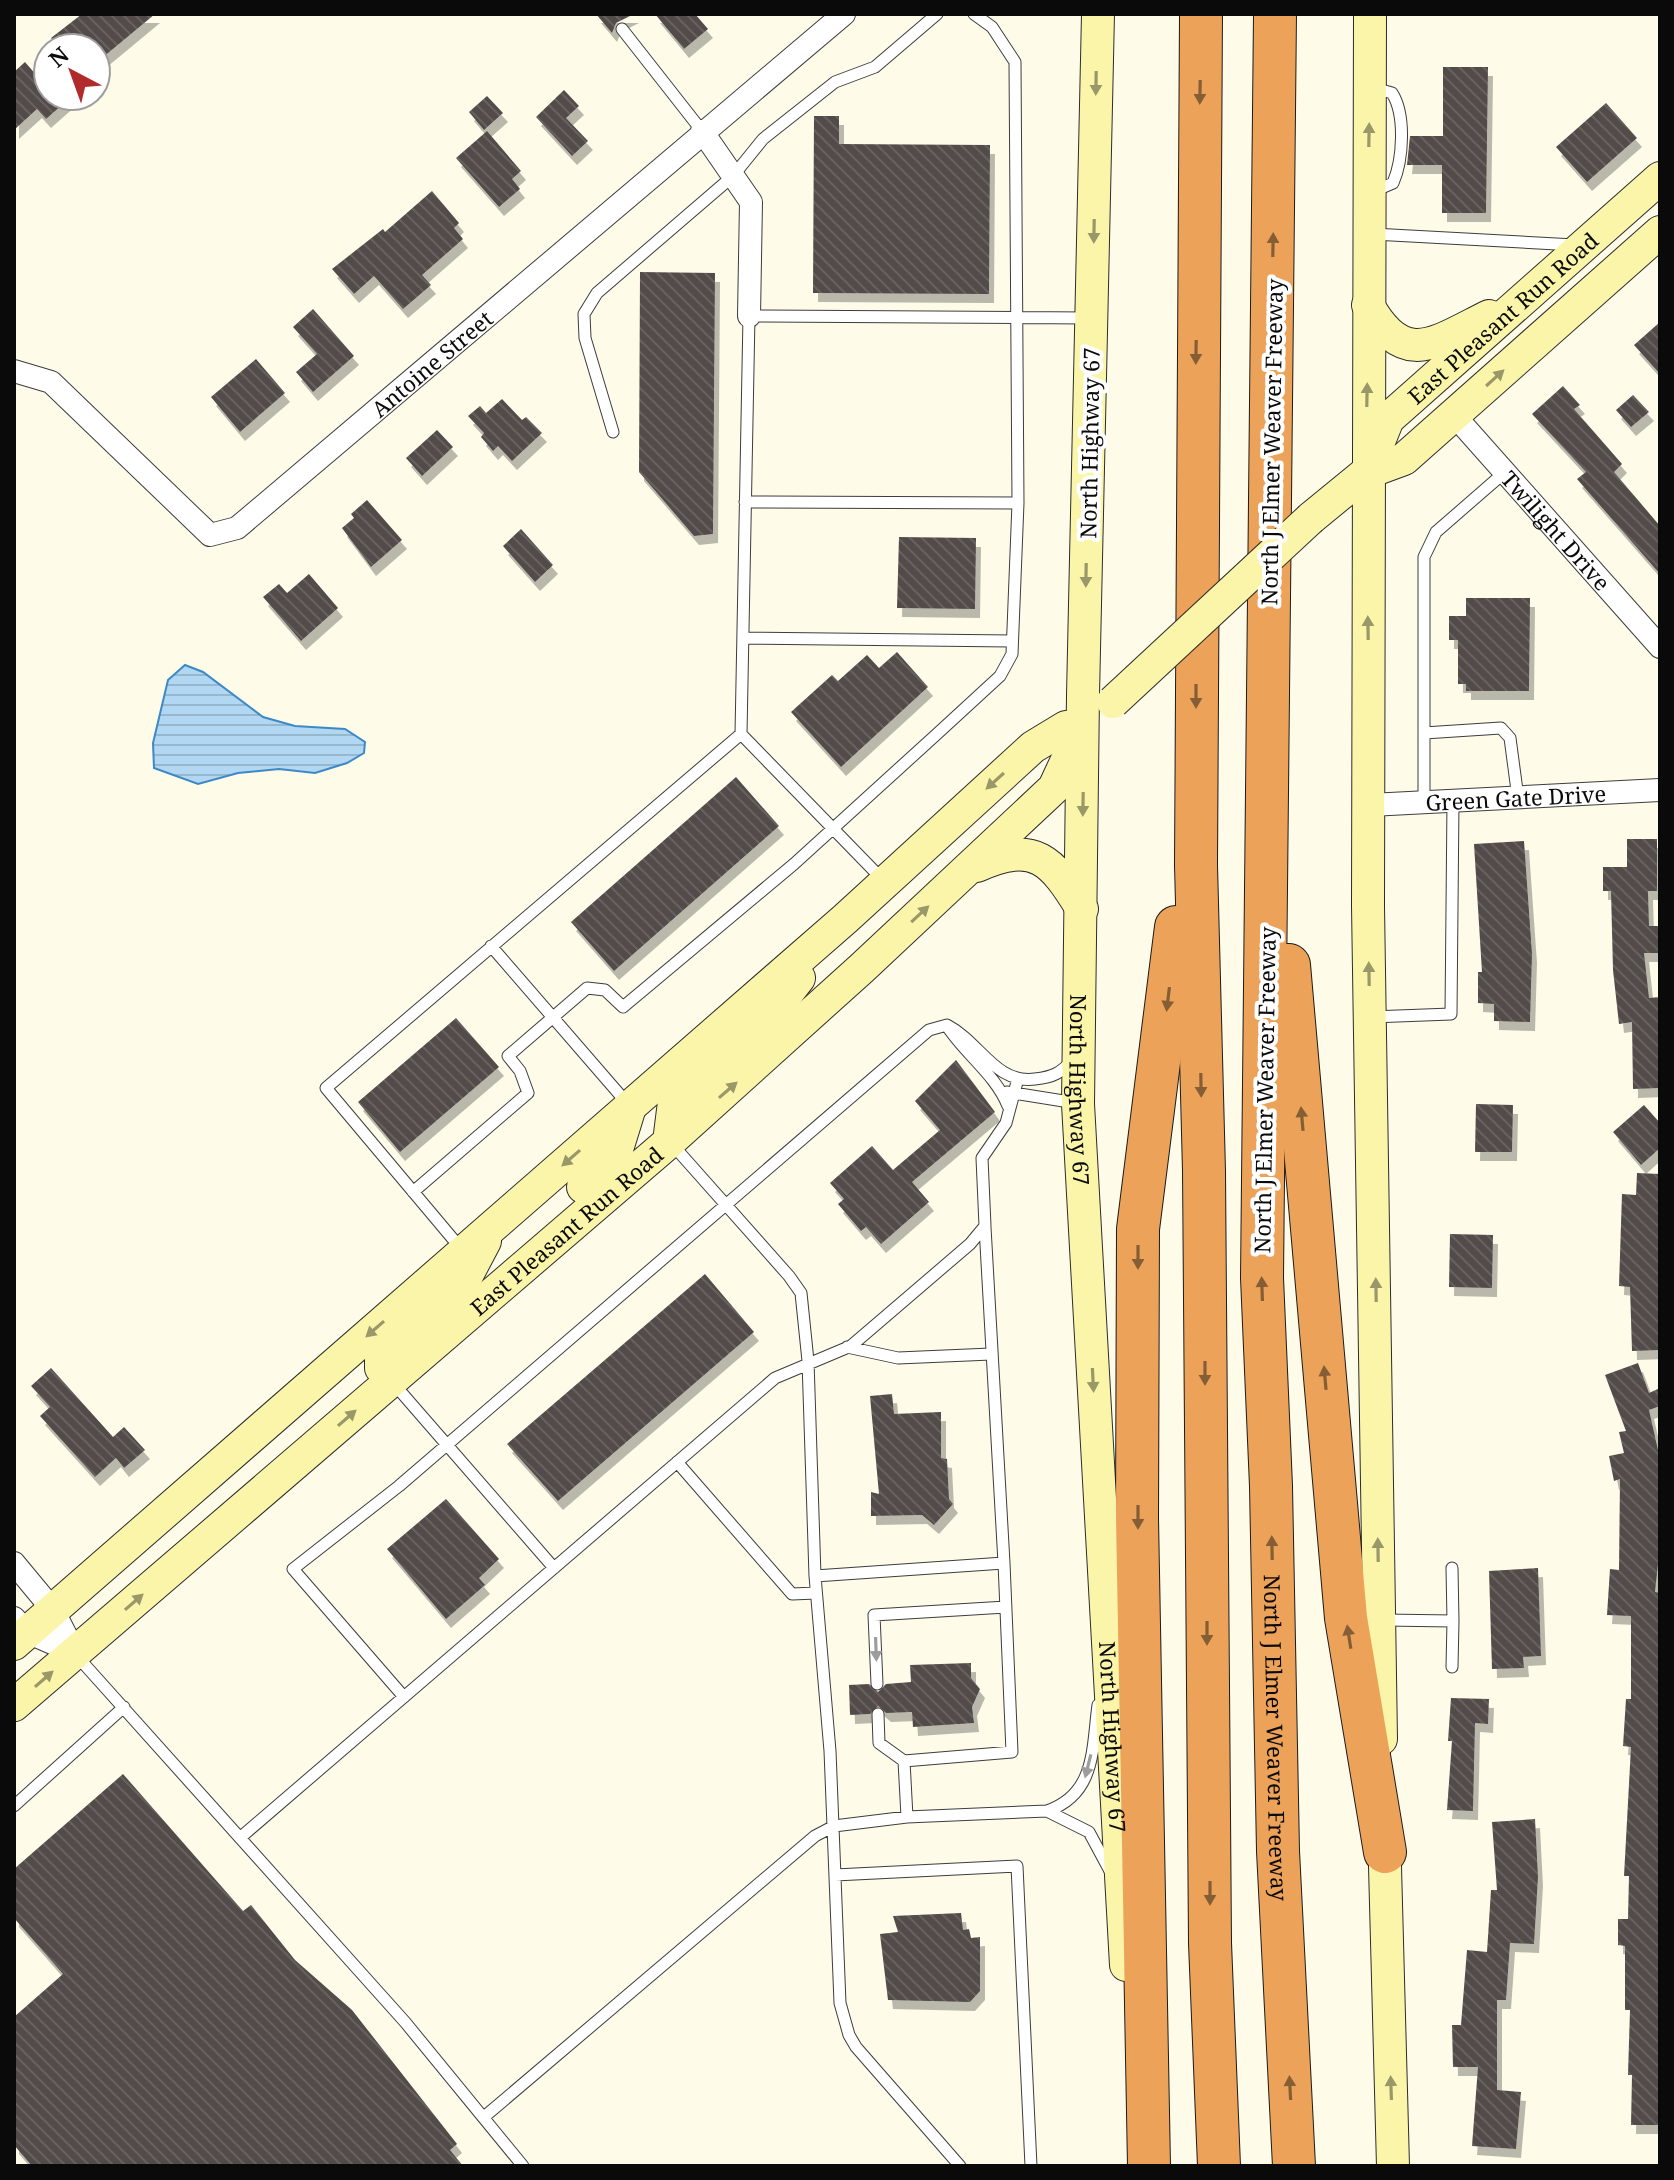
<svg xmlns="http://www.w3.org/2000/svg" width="1674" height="2180" viewBox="0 0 1674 2180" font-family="'Noto Serif',serif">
<defs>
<pattern id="water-rules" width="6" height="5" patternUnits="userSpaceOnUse" patternTransform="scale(2)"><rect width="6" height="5" fill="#b1d7f2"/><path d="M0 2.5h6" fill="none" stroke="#97b7ce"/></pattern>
<pattern id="building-back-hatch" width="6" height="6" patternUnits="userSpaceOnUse" patternTransform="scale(2)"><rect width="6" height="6" fill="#524c48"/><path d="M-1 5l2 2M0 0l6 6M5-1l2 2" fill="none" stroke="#66615e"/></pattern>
<filter id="shadow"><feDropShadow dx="5" dy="9" stdDeviation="0" flood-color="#0004"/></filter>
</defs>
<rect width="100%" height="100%" fill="#fefbe9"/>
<!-- water -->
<path fill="url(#water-rules)" stroke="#3c89c5" stroke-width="2" d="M185 665 203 672 263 717 295 726 345 729 365 742 364 753 347 763 315 773 279 769 238 773 198 784 154 768 153 743 168 680Z"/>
<!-- building -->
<path fill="url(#building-back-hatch)" filter="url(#shadow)" d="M82 14H155L96 63V48H60L51 38Z
M596 14H634L616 23 612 33Z
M655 14H695L708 29 684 49Z
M25 62 38 77 48 68V96H72L46 119 37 109 14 130V72Z
M1443 67H1488L1486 213H1442V165H1407L1410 136H1443Z
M564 90 579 106 566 118 588 141 572 156 536 117Z
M487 96 503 113 484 130 469 112Z
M1606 103 1637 138 1587 182 1556 147Z
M814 116H839V144L990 145 989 294 813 293Z
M487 131 521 171 512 179 520 189 499 207 456 158Z
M432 191 459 223 454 228 463 239 422 275 431 285 403 309 374 276 354 294 332 269 383 229 385 232Z
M640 272 715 273 713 534 694 536 639 472Z
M313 309 354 356 313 392 296 372 317 354 293 327Z
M1660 322V374L1634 345Z
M256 359 285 393 240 432 211 397Z
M1563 386 1580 405 1574 409 1622 464 1614 472 1660 526V574L1577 479 1586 472 1532 414Z
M1633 395 1649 412 1631 427 1616 410Z
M502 399 522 420 526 417 542 433 512 461 498 446 493 451 481 437 484 433 468 416 480 406 486 413Z
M437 430 453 447 422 476 406 458Z
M367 500 402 540 371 567 342 528 354 518 351 514Z
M521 529 553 565 535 582 503 546Z
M899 537 976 538 975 609 897 608Z
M309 574 338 608 301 641 263 597 279 584 287 593Z
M1466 598H1530L1529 691H1466V684H1458V640H1449V616H1466Z
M897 652 928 687 841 767 791 712 832 675 838 681 867 655 879 668Z
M736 777 779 826 614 971 571 922Z
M1627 839H1657V891H1648L1649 926H1658L1659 953H1644L1649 998 1660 997V1088L1633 1089 1632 1022 1619 1024 1613 970 1611 891H1603V867H1627Z
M1524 841 1532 954 1530 1022 1494 1021V1004L1478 1003V972H1482L1474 844Z
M456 1018 499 1067 400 1152 358 1102Z
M956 1060 995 1112 912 1182 929 1202 881 1244 866 1227 861 1231 838 1204 844 1199 830 1183 872 1146 893 1170 940 1130 915 1101Z
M1476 1104 1513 1105 1512 1152H1475Z
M1644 1105 1660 1123V1148L1641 1165 1613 1132Z
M1637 1173 1660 1174V1350L1632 1351 1630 1287 1619 1286 1622 1194 1636 1195Z
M1450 1234 1493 1235 1492 1288 1449 1287Z
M705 1274 754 1332 558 1501 507 1444Z
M1638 1363 1649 1393 1660 1388V1406L1649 1410 1660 1459V1545L1655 1592 1660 1593V2125H1631L1632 2075H1628L1630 2010H1625V1946L1618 1945V1919H1628L1629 1876H1624L1631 1747 1623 1746 1626 1699H1631V1616L1607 1615 1610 1569 1619 1570 1620 1479 1614 1481 1609 1456 1624 1453 1619 1432 1626 1431 1605 1375Z
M51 1368 113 1437 124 1427 145 1450 124 1468 116 1458 95 1477 40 1416 50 1407 31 1386Z
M892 1394 894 1414 941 1412V1458L947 1459 949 1499 953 1504 934 1525 922 1515 871 1516V1492L879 1494 870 1396Z
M446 1499 499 1559 479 1578 485 1585 446 1619 387 1549Z
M1538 1568 1541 1656 1523 1657 1524 1668 1492 1669 1489 1571Z
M971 1663V1678L980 1689 972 1707 974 1723 913 1727 912 1712 886 1713 878 1706 870 1714 850 1715 849 1685 869 1684 878 1692 886 1684 911 1682 910 1665Z
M1451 1698 1489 1699 1488 1724 1475 1723 1473 1811 1447 1810 1452 1741H1448Z
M123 1774 243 1911 251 1905 295 1960 352 2010 457 2144 450 2150 463 2166H32L14 2145V2017L63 1974 14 1918V1869Z
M1535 1819 1538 1877 1534 1944 1510 1943 1506 2000H1497V2090L1521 2092 1516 2149 1472 2146 1478 2067H1453L1452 2025H1461L1467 1950 1487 1952 1491 1890H1497L1492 1822Z
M961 1913 963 1930 969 1929 971 1938 980 1937V1991L970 2002 888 2000 880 1934 898 1932 893 1916Z"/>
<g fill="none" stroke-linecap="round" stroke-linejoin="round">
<defs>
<path id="lane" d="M622 29 702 131
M1372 192 1393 183C1403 160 1406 115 1392 93L1374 88
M1373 234 1575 245
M613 432 585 338 584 314 597 293 733 176 763 139 835 82 875 67 937 14
M745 502 1018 503
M743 638 1012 641
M1424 733 1501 728 1510 738 1518 798
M1424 802V557L1436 532 1505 472
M882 879 741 734 749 316 1087 318
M491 946 627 1103
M1371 1017 1451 1014 1453 801
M947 1026C965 1054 996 1075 1008 1106
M1007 1092 1076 1103
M671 1143 789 1276 801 1293 808 1361 815 1576 830 1751 840 2003 849 2035 856 2047 960 2166
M413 1192 528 1093 520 1071 508 1056 587 988 605 990 623 1007 794 864 938 733 1000 676 1012 654 1018 503 1015 62 992 27 974 14
M985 1227 1004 1563
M463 1251 326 1088 741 734
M847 1347 898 1358 991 1354
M394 1384 554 1568
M677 1462 792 1594 816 1593
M815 1576 1004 1563 1012 1752 904 1761 879 1743 878 1714
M1384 1620 1453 1621 1452 1568
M76 1655 405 2022 523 2166
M1452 1667 1453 1621
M877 1684 874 1615 1006 1607
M404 1697 293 1569 399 1486 929 1030 947 1025C981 1043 995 1084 1035 1079 1054 1077 1060 1073 1073 1060
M14 1806 124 1707
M1047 1811 1089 1832 1110 1871
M907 1817 1047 1811C1096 1794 1092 1749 1098 1705
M241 1837 775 1378 851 1346 970 1244 985 1226 982 1158 1006 1123 1017 1082
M835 1875 1017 1866 1031 2166
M484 2117 815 1836 834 1826 907 1817 904 1761"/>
<g id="street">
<path d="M702 131 751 202 749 316"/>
<path id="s1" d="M14 371 51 382 210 535 237 528 844 14"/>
<path id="s2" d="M1454 415 1660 647"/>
<path id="s3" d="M1370 805 1660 790"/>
<path d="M14 1563 53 1610 75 1653"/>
<path d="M14 1618 27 1632 75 1653"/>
</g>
<g id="secondary">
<path id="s4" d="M1098 14 1083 695 1078 1104 1126 1965"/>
<path d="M1370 14 1368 906 1381 1739"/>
<path d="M1368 305C1404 370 1436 342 1489 316"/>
<path id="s5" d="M1372 459 1388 419 1660 178"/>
<path d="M1311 518 1366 473 1404 459 1660 232"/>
<path d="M977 866C1035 840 1052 860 1082 909"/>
<path d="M669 1142 674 1102 765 1022 799 978"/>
<path d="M583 1187 614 1159 630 1107"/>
<path d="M391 1381 381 1368V1359L400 1338 464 1281 485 1241"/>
<path d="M14 1644 845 919 1033 747 1066 727 1082 726"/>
<path id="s6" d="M14 1705 669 1142 862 968 1054 788 1079 734"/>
<path d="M1384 1829 1393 2166"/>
</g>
<g id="highway">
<path d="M1201 14 1196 865 1204 1171 1210 1943 1219 2166"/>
<path id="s7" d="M1275 14 1262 1278 1271 1486 1278 1851 1294 2166"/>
<path d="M1289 965 1346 1618 1385 1852"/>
<path d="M1149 2166 1137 1518 1138 1229 1176 927"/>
</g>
</defs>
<!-- lane casing -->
<use href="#lane" stroke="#3d3d3d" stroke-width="13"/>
<!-- street casing -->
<use href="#street" stroke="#3d3d3d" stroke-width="24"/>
<!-- secondary casing -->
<use href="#secondary" stroke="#2c2c2c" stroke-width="34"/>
<!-- highway casing -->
<use href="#highway" stroke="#1b1b1b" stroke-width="44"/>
<!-- lane -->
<use href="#lane" stroke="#fff" stroke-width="11"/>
<!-- street -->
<use href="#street" stroke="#fff" stroke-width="22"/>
<!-- secondary -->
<use href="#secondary" stroke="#faf5a8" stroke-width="32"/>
<!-- highway -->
<use href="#highway" stroke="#eca259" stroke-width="42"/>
<defs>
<path id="secondary-bridge" d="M1113 702 1311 518"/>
</defs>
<!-- secondary-bridge casing -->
<use href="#secondary-bridge" stroke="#2c2c2c" stroke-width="34" stroke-linecap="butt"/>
<!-- secondary-bridge -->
<use href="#secondary-bridge" stroke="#faf5a8" stroke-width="32"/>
</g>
<!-- one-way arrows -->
<defs><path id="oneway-solid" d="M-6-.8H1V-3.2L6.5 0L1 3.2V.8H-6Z" transform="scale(2)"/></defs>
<g fill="#9a9769">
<use href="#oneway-solid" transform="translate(1096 83) rotate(91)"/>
<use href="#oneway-solid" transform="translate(1369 135) rotate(-89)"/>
<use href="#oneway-solid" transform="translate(1094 231) rotate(91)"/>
<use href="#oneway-solid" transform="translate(1495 378) rotate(-42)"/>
<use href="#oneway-solid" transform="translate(1367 395) rotate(-89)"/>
<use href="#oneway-solid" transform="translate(1086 575) rotate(91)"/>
<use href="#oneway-solid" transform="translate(1368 628) rotate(-91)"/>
<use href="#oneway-solid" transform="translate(995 781) rotate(138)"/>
<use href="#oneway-solid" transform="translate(1083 804) rotate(91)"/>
<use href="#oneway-solid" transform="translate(920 914) rotate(-43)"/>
<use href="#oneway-solid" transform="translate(1369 974) rotate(-91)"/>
<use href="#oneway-solid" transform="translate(728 1090) rotate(-41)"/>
<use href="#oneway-solid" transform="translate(571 1158) rotate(139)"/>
<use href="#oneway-solid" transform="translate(1376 1290) rotate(-91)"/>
<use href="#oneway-solid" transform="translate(375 1329) rotate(139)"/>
<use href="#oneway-solid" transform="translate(1093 1380) rotate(87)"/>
<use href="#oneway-solid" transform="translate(347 1418) rotate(-41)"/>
<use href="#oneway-solid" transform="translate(1378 1550) rotate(-91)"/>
<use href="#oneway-solid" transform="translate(134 1602) rotate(-41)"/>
<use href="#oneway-solid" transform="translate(44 1679) rotate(-41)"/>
<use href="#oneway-solid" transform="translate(1391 2088) rotate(-92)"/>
</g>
<g fill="#865e35">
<use href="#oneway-solid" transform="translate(1200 92) rotate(91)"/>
<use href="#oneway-solid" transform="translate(1273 245) rotate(-89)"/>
<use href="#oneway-solid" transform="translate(1196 352) rotate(91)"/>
<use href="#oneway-solid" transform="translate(1196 696) rotate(90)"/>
<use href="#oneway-solid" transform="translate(1168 999) rotate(97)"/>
<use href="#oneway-solid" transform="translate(1201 1085) rotate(89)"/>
<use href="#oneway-solid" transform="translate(1302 1119) rotate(-95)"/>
<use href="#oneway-solid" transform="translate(1138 1257) rotate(90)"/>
<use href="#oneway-solid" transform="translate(1262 1289) rotate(-92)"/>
<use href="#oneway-solid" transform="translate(1205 1373) rotate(90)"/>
<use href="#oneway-solid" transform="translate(1325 1378) rotate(-95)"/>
<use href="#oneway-solid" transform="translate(1138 1517) rotate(90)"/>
<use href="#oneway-solid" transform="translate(1272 1548) rotate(-91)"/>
<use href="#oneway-solid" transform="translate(1207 1633) rotate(90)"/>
<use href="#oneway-solid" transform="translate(1349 1637) rotate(-99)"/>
<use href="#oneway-solid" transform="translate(1210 1893) rotate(90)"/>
<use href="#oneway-solid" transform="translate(1290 2088) rotate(-93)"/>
</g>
<g fill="#9d9d9d">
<use href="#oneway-solid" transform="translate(876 1649) rotate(88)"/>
<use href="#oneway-solid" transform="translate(1088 1766) rotate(104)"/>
</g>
<g text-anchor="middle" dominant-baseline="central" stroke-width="8" stroke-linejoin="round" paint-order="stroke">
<!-- street labels -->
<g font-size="22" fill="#0a0a0a" stroke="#fff">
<text stroke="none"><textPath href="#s5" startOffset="196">East Pleasant Run Road</textPath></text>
<text stroke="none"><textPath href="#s1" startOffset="542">Antoine Street</textPath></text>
<text transform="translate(1271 442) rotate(-89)">North J Elmer Weaver Freeway</text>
<text transform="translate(1089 443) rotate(-89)">North Highway 67</text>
<text stroke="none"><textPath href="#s2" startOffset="154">Twilight Drive</textPath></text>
<text stroke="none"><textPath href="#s3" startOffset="146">Green Gate Drive</textPath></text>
<text transform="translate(1264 1090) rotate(-89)">North J Elmer Weaver Freeway</text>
<text stroke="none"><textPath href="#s4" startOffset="1076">North Highway 67</textPath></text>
<text stroke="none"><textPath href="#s6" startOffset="728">East Pleasant Run Road</textPath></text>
<text stroke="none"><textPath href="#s4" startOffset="1724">North Highway 67</textPath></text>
<text stroke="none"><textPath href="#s7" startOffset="1724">North J Elmer Weaver Freeway</textPath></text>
</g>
</g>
<!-- border -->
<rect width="1674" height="2180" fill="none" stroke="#0a0a0a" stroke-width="32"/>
<!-- north arrow -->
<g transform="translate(72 72) rotate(319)"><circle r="38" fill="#ffffff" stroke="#9d9d9d" stroke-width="2"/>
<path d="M0-6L14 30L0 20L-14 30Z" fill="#b12b2c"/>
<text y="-12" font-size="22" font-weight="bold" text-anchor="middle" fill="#0a0a0a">N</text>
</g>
</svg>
